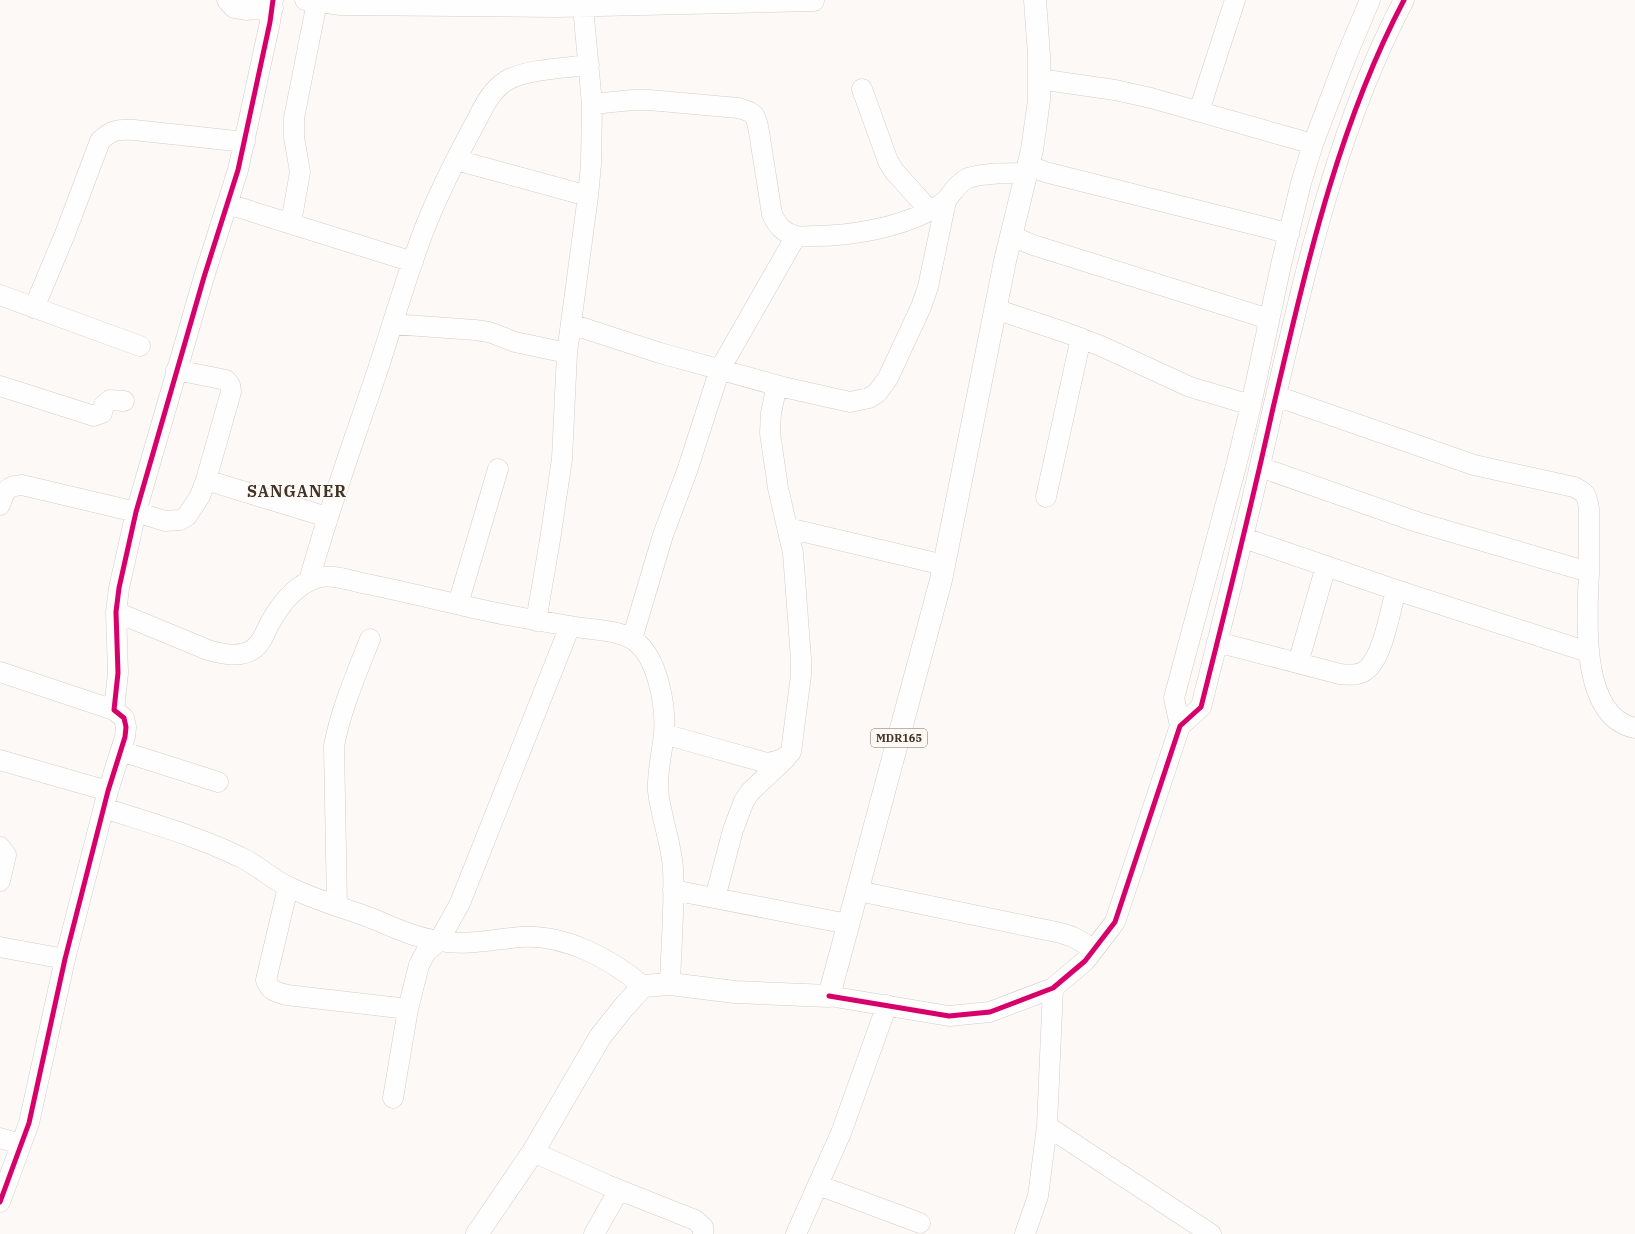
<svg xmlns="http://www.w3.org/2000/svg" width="1635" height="1234" viewBox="0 0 1635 1234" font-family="'IBM Plex Serif',serif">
<rect width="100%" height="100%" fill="#fcf9f7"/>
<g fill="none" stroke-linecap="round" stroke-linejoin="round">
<defs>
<path id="minor" d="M227 0 234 8 246 10 273 8
M305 0 341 5 555 7 814 1
M1039 79 1115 90 1151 98 1313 144
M862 89 888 161 894 171 930 211
M592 104 633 100H649L738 108C755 112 756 115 759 132L772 214C777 225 783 233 796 236 801 237 808 236 814 236 850 236 897 228 929 211 935 208 943 204 947 199 953 192 959 182 968 178 986 172 1007 174 1026 173
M1199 111 1235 0
M456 160 588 196
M1028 165 1045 172 1268 228 1289 234
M228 204 413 262
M291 223 300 172 294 137V118L317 2
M1011 236 1033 245 1269 319
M0 295 140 346
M34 308 65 234 100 141C111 130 118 129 134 130L245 142
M995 309 1064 332 1101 346 1190 387 1251 405
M392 324 475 330 489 332 515 342 567 353
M571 324 660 353 783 387 850 402 869 398 877 393 888 378 921 307 928 287 946 201
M0 386 94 416 102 413 104 405 110 400 124 401
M1276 396 1474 465 1574 487C1586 493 1587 495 1589 509 1589 530 1589 552 1589 573 1587 615 1579 717 1635 728
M1260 467 1417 522 1589 572
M206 480 327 517
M1046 497 1081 338
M0 505C5 491 6 486 22 485L136 512 165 521 180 520 187 516 200 496 206 480 231 392 230 385 226 380 176 370
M788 528 944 565
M1244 538 1396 590 1588 652
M309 581C328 511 353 443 376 375 390 333 402 291 417 249 431 208 451 168 472 129 481 113 489 91 506 81 525 69 566 68 589 65
M458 604 498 469
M116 612 208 650C222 654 239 658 252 650 262 644 265 632 270 623 281 603 298 582 321 577 333 575 349 580 362 583 402 591 442 601 483 610 514 617 545 622 576 627 594 630 617 630 632 639 658 655 666 706 664 734 662 753 657 772 658 791 661 817 671 842 673 868 675 905 671 947 670 984
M536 621 550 540 562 459 567 353 588 196 591 164 592 104 583 7
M632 639 663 535 687 471 720 369 796 236
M1217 642 1340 674C1349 675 1359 676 1366 670 1383 657 1390 611 1396 590
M1298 663 1326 566
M0 672 114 710
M1180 726 1174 698 1236 466 1251 405 1281 265 1301 183 1313 144 1346 57 1370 0
M664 734 767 763C777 761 784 760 791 752L801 675V659L793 553 778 488 770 433 771 413 777 385
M121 751 218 782
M0 760 108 791
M104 808C150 823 197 836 240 857 258 865 271 879 289 887 315 900 344 908 371 918 393 927 415 938 439 941 466 946 494 939 521 937 565 934 611 959 643 986
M0 847 6 855 0 881
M288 887 266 980C270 991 276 992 287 995L408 1009
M673 890 848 924
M858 891 1061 933 1073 937 1094 949
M715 898 733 830 744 801 750 792 786 758
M337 906 334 746C341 709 356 675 370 639
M0 947 65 959
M829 996 949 1016 990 1012 1053 988 1085 961 1115 922 1180 726 1201 707C1226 608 1251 508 1273 408 1306 269 1337 127 1404 0
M393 1098 408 1009 419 965 426 952 439 941 460 903 570 626
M1047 1126 1211 1234
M0 1138 21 1144
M533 1152 607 1185 695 1220 703 1227V1234
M818 1185 920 1223
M0 1202 29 1123 65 959 108 791 125 737 126 727 124 718 114 710 118 673 116 612 119 588 136 512 204 277 238 170 270 22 273 0
M594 1234 619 1190
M796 1234 841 1133 887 1005
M1025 1234 1038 1196 1047 1126 1053 988"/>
<path id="major" d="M477 1234 533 1152 600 1037 623 1008 643 986 670 984 735 992 829 996 941 580 1005 261 1032 150 1039 100V55L1035 0"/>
</defs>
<!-- minor casing -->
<use href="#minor" stroke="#d4cdc8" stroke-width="21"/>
<!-- major casing -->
<use href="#major" stroke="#d4cdc8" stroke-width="23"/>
<!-- minor -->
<use href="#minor" stroke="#fffefe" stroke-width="20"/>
<!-- major -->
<use href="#major" stroke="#fffefe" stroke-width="22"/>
<defs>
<path id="cycleway" d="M829 996 949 1016 990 1012 1053 988 1085 961 1115 922 1180 726 1201 707C1226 608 1251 508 1273 408 1306 269 1337 127 1404 0
M0 1202 29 1123 65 959 108 791 125 737 126 727 124 718 114 710 118 673 116 612 119 588 136 512 204 277 238 170 270 22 273 0"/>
</defs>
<!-- cycleway casing -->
<use href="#cycleway" stroke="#fff9f4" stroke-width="8"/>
<!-- cycleway -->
<use href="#cycleway" stroke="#d6006c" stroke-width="5"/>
</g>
<g text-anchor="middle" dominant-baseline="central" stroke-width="3" stroke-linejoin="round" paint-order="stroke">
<!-- shield labels -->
<rect fill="#fff9f4" stroke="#796f67" stroke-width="1" x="871" y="729" width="56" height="18" rx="3"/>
<g font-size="11" font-weight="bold" fill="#40342b">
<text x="899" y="738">MDR165</text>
</g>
<!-- district labels -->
<g font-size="16" font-weight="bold" letter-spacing="1" fill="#40342b" stroke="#fff9f4">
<text x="297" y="491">SANGANER</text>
</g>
</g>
</svg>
